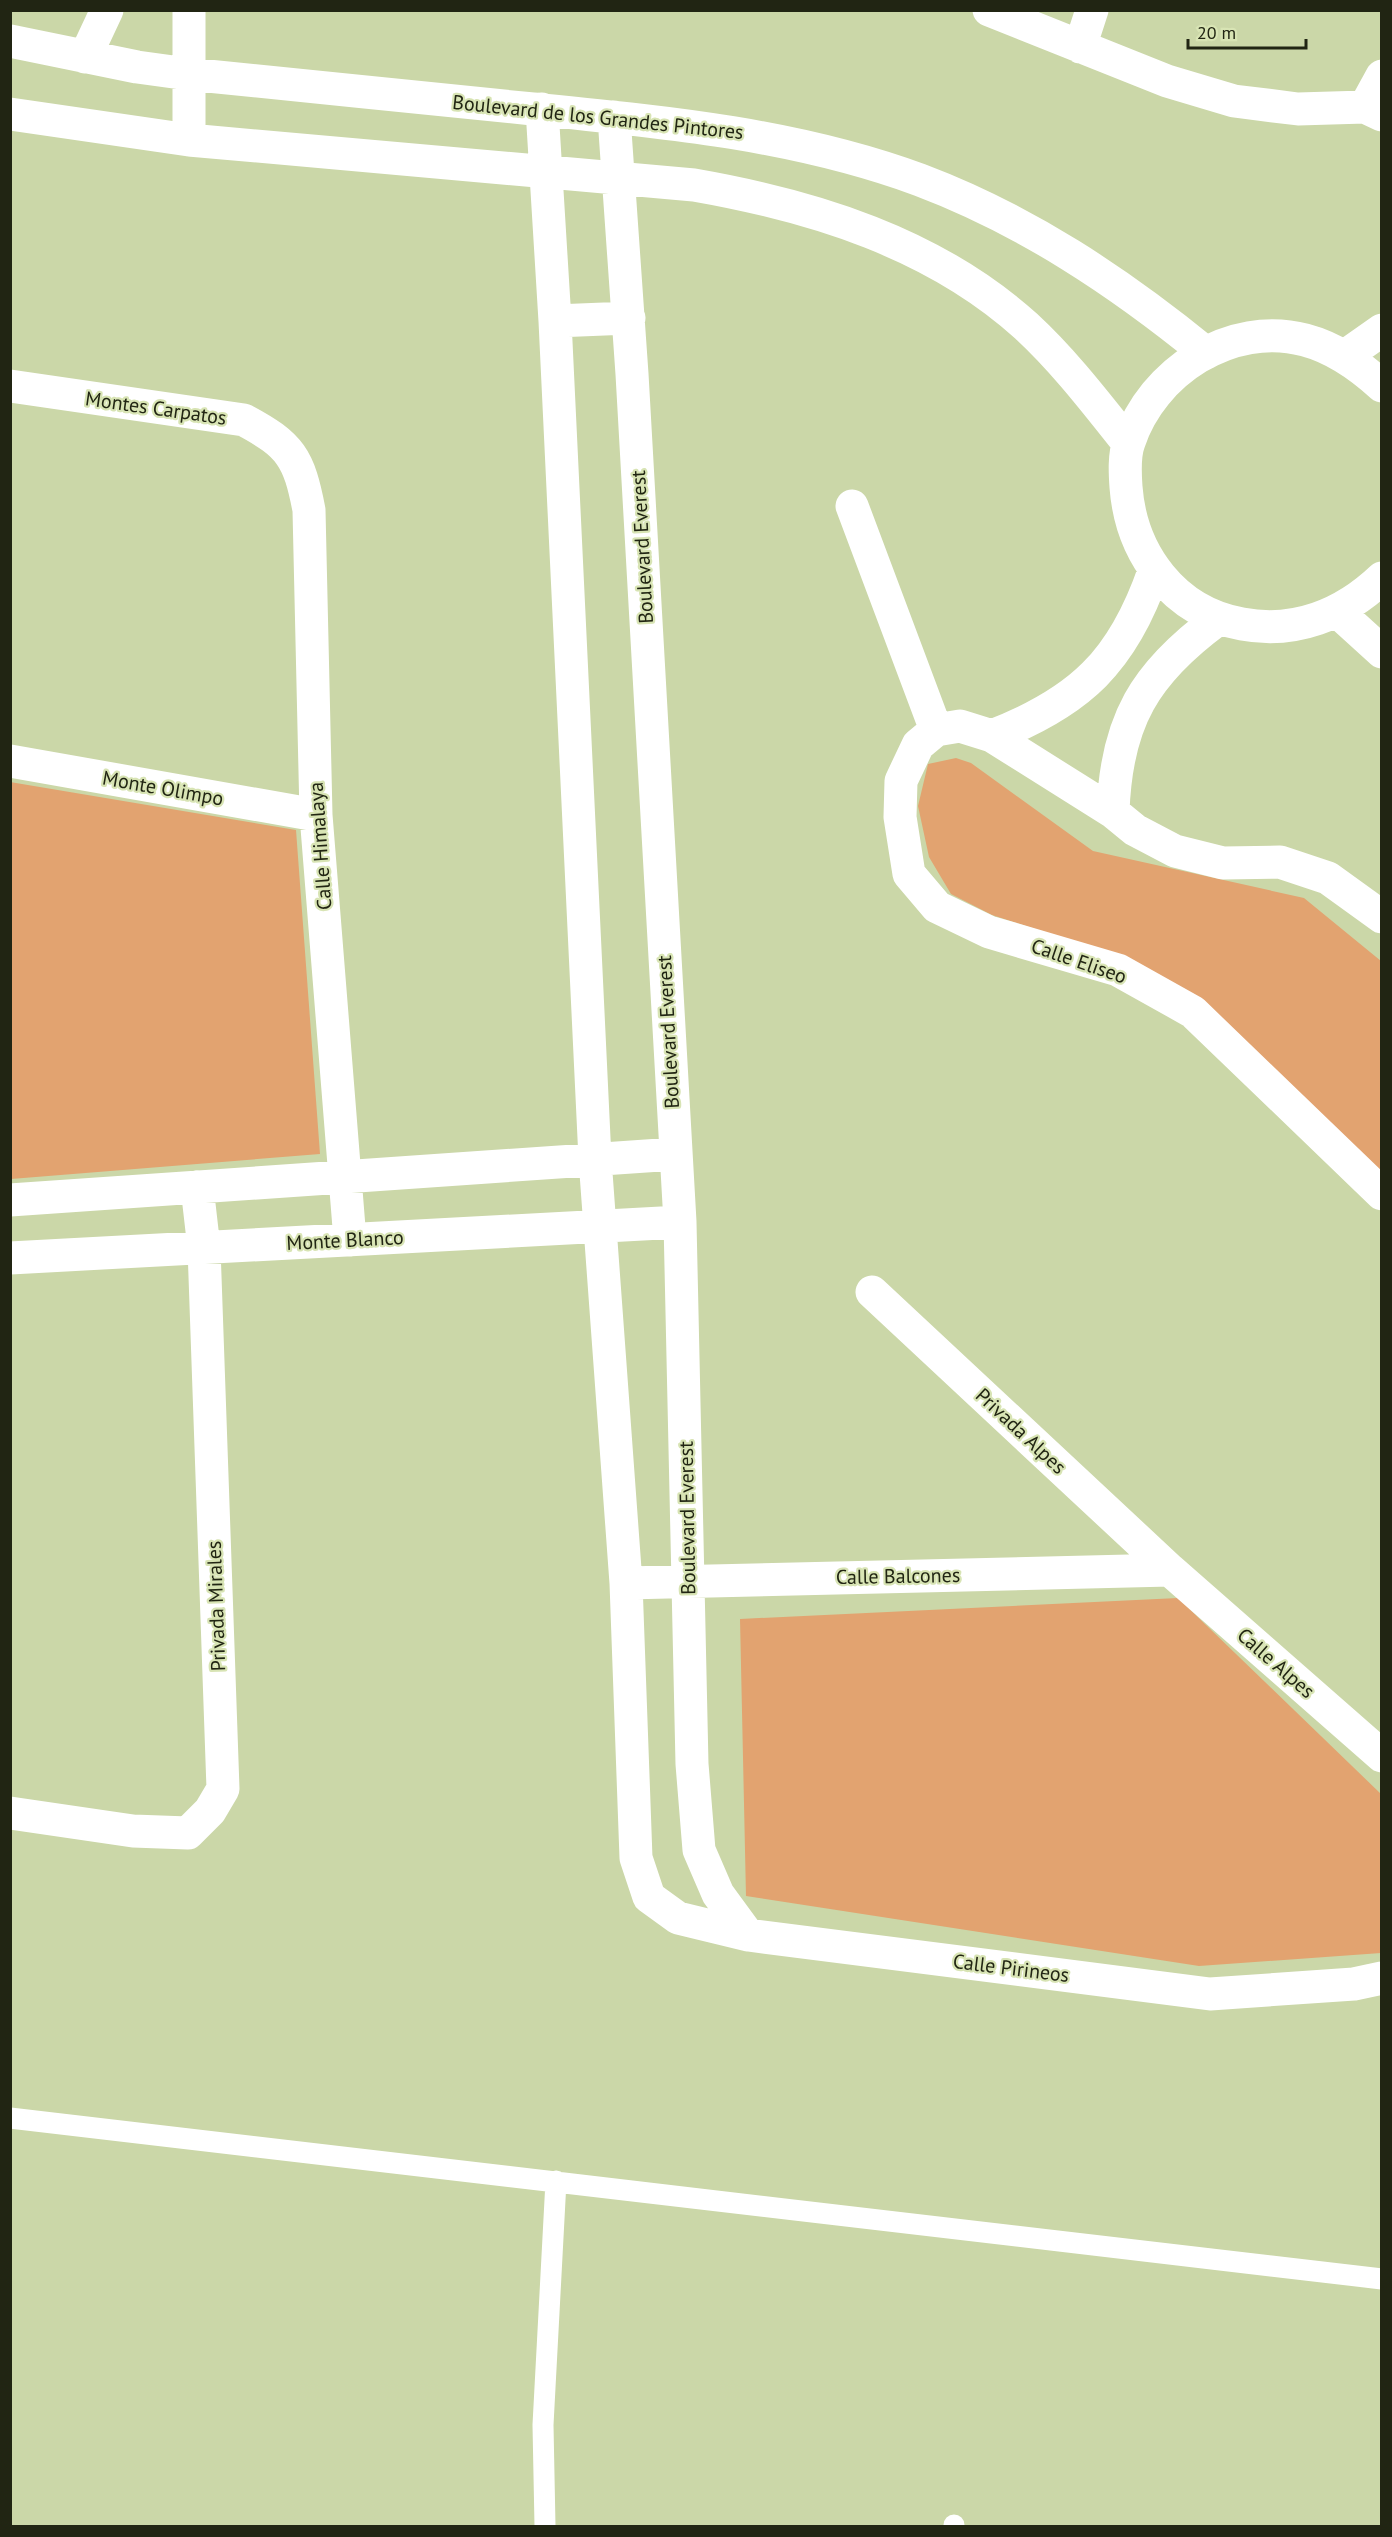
<svg xmlns="http://www.w3.org/2000/svg" width="1392" height="2537" viewBox="0 0 1392 2537" font-family="'PT Sans',sans-serif">
<rect width="100%" height="100%" fill="#cbd7a8"/>
<!-- green -->
<path fill="#e2a370" d="M956 758 971 763 1093 851 1304 898 1381 961V1172L1115 955 992 915 951 894 929 857 918 806 928 764Z
M10 782 296 830 320 1154 11 1179Z
M1178 1598 1381 1794V1953L1199 1966 746 1896 740 1619Z"/>
<g fill="none" stroke-linecap="round" stroke-linejoin="round">
<!-- lane -->
<path stroke="#fff" stroke-width="21" d="M10 2118 1382 2279
M545 2526 543 2425 556 2181
M954 2526V2525"/>
<!-- street -->
<path stroke="#fff" stroke-width="33" d="M989 10 1167 81 1234 101 1298 109 1365 107 1382 115
M10 41 137 67 188 74C303 86 418 97 533 109 665 122 795 134 920 180 1026 220 1119 282 1206 353
M1080 47 1092 10
M85 57 107 10
M1365 107 1382 76
M542 109 555 321 595 1159 626 1583 636 1858 649 1897 678 1918 748 1935 1210 1994 1354 1984 1382 1978
M10 114 189 140 694 185C814 206 934 243 1026 326 1064 361 1096 403 1128 443
M614 117 632 374 680 1222 692 1764 699 1850 718 1894 748 1935
M189 140V10
M555 321 629 318
M1345 356 1382 330
M10 386 244 420C291 445 299 458 309 510L316 815 350 1240
M1382 386C1359 365 1335 348 1305 340 1231 320 1152 372 1129 442 1124 455 1125 473 1126 487 1131 554 1174 612 1242 624 1295 634 1343 615 1382 578
M852 506 936 730
M1338 612 1382 652
M992 736C1080 702 1123 661 1154 571
M10 761 316 815
M1113 812C1116 721 1145 673 1217 620
M1382 917 1328 878 1280 862 1223 863 1175 851 1135 830 1113 812 992 736 960 726 936 730 918 745 901 781 900 817 909 874 937 907 989 932 1118 970 1193 1012 1382 1194
M10 1200 675 1154
M10 1258 680 1222
M872 1292 1170 1570 1382 1756
M626 1583 1170 1570
M10 1813 133 1831 188 1833 210 1811 223 1789 204 1248 197 1187"/>
</g>
<g text-anchor="middle" dominant-baseline="central" stroke-width="4.5" stroke-linejoin="round" paint-order="stroke">
<!-- street labels -->
<g font-size="20" fill="#212513" stroke="#d8e4b4">
<text transform="translate(598 117) rotate(6)">Boulevard de los Grandes Pintores</text>
<text transform="translate(156 408) rotate(8)">Montes Carpatos</text>
<text transform="translate(642 547) rotate(-93)">Boulevard Everest</text>
<text transform="translate(163 788) rotate(10)">Monte Olimpo</text>
<text transform="translate(320 846) rotate(-94)">Calle Himalaya</text>
<text transform="translate(1079 961) rotate(19)">Calle Eliseo</text>
<text transform="translate(668 1032) rotate(-93)">Boulevard Everest</text>
<text transform="translate(345 1240) rotate(-3)">Monte Blanco</text>
<text transform="translate(1021 1431) rotate(43)">Privada Alpes</text>
<text transform="translate(687 1518) rotate(-91)">Boulevard Everest</text>
<text transform="translate(898 1576) rotate(-1)">Calle Balcones</text>
<text transform="translate(216 1606) rotate(-92)">Privada Mirales</text>
<text transform="translate(1276 1663) rotate(41)">Calle Alpes</text>
<text transform="translate(1011 1968) rotate(7)">Calle Pirineos</text>
</g>
</g>
<!-- border -->
<rect width="1392" height="2537" fill="none" stroke="#212513" stroke-width="24"/>
<!-- scale -->
<path d="M1188 39v9h118v-9" fill="none" stroke="#212513" stroke-width="3"/>
<text x="1197" y="39" font-size="18" fill="#212513" stroke="#d8e4b4" stroke-width="4.5" paint-order="stroke">20 m</text>
</svg>
